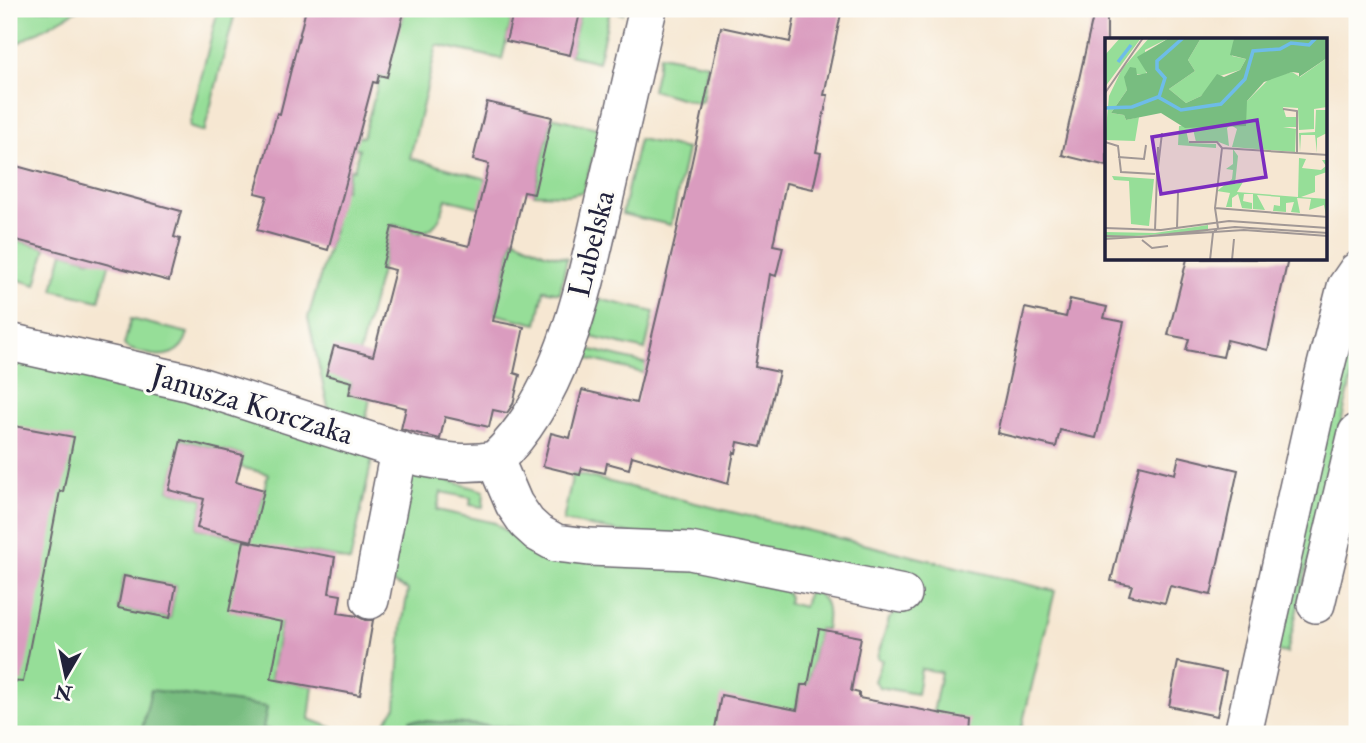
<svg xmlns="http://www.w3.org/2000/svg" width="1366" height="743" viewBox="0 0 1366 743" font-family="'IM FELL Double Pica',serif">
<rect width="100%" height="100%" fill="#fdfcf7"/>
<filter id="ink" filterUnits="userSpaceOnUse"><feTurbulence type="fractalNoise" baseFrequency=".0143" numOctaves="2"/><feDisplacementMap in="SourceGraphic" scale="14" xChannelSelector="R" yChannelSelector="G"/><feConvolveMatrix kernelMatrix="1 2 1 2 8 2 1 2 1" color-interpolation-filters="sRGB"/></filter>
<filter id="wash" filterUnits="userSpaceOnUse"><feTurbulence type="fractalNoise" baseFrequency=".00686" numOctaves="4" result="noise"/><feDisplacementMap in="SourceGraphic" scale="28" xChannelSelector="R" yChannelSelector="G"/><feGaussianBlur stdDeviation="1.57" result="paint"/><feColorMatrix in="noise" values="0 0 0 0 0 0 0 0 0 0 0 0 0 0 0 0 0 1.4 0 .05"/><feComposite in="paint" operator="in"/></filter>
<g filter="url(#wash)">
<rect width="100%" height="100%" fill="#f6e7d2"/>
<!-- green -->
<path fill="#96de98" stroke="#5c806a" stroke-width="2" fill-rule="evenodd" d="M14 9H79L18 43 9 37V24Z
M218 9H236L204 132 189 127Z
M405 9H514L502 59 437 45 410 158 484 178 487 183 482 208 446 199C441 219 436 233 412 234L413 229 393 225 349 393 370 398 365 425 329 411 308 318 334 229 338 188 345 190 350 169 354 170 359 149 353 147 356 136 363 137 395 23 401 24Z
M581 9H624L623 14 610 11 598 62 570 55Z
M660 55 708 64 702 101 698 103 652 90Z
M552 117 601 129 583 192 568 195 534 194Z
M639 139 687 149 671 225 622 214Z
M9 238 46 248 36 285 9 277Z
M513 238 545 253 567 258 560 293 544 290 537 324 495 314Z
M63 252 90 260 111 258 99 301 53 290Z
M1357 292V355L1287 653 1275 651Z
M599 299 654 312 645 350 591 337Z
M131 319 188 333C182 355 164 359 144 353 137 351 129 351 124 345Z
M588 349 684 373 681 383 586 358Z
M9 358 186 398 373 455 350 562 335 557 295 550 271 679 313 686 309 719 344 732 376 734 396 707 402 625 408 590 384 579 410 469 484 491 483 507 470 505 471 498 441 492 437 510 495 523 517 540 534 548 670 564 783 586 789 597 788 603 804 607 808 591C829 594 829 612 826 629H819L808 686 801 685 792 734H601L410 720 409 734H299L262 729 267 707 151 690 141 734H9ZM182 440 242 455 240 467 268 474 251 541 197 528 204 499 169 490ZM124 576 176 586 170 618 118 608Z
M573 473 1055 591 1020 734H929L941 672 921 669 917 694 879 687 874 681 882 660 877 658 889 619 898 610 908 612 912 586 563 521Z"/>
<!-- forest -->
<path fill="#78bd80" stroke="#4d705e" stroke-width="2" d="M151 690 267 707 263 729 299 734H141Z
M410 720 593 734H601H409Z"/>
<g id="blocks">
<!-- building -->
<path fill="#da9cbf" d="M306 9H405L387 77 379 75 377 83 373 82 328 250 257 230 267 196 255 193 277 113 280 114Z
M514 9H581L570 55 506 41Z
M796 9H842L824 95H828L816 152 821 153 813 189 786 183 773 245 783 247 776 276 770 274 755 367 779 372 761 447 738 442 736 453 734 452 728 484 632 456 629 469 607 463 605 473 582 468 580 475 543 466 551 433 570 438 582 390 636 403 676 235 721 27 790 42Z
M1094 12 1107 13V166L1062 155Z
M487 102 552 117 534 194 524 192 493 321 524 327 514 373 520 375 513 404 507 413 493 410 489 427 445 417 440 439 401 429 406 408 349 394 352 382 326 375 334 346 373 356 395 270 382 267 392 227 469 246 489 164 473 160Z
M9 164 181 211 174 237 180 239 169 281 9 238Z
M1187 259H1288L1268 350 1227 340 1223 357 1186 350 1189 339 1168 335Z
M1070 299 1107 307 1104 318 1124 322 1096 438 1060 430 1056 447 997 433 1025 308 1066 317Z
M9 425 74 437 63 492 60 491 23 682 9 681Z
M181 440 243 455 236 482 264 490 252 541 197 528 204 499 169 490Z
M1179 456 1238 470 1211 595 1170 586 1165 603 1129 595 1132 585 1111 581 1139 465 1175 474Z
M244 541 335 557 329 593 341 595 338 613 357 616 365 620H373L360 695 271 679 282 622 229 611Z
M124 576 176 586 170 618 118 608Z
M819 629 861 637 851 691 859 693V698L970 719 969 734H714L721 695 797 710 801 685H808Z
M1178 662 1226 672 1217 716 1169 706Z"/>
</g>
</g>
<g filter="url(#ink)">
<use href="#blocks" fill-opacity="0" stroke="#6c6770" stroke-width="2"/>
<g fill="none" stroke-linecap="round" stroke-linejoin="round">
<defs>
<path id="minor" d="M9 342 187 382 420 457C446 462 468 465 495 460
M495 460C566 394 586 278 607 187 621 127 634 68 648 9
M495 460 514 504 527 523 538 533 556 543 589 547 690 551 903 594
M370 600 399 451
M1316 604 1357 433
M1243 734 1323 377 1346 287 1357 271"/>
</defs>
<!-- minor casing -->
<use href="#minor" stroke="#6c6770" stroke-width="40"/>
<!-- minor -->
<use href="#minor" stroke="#fff" stroke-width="37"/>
</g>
</g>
<g text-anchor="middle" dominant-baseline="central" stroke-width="6" stroke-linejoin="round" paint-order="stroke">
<!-- street labels -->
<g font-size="30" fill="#22223b" stroke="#fdfcf7">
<text transform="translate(592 244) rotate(-76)">Lubelska</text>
<text transform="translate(252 405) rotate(17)">Janusza Korczaka</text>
</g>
</g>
<!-- overview -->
<g transform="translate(1105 38)">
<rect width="222" height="222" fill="#f6e7d2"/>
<path d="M15 0H36L0 49V17ZM44 0H64L40 12 41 36 20 37 22 52 6 75 19 77 21 82 34 79 30 103 0 102 4 58 17 31ZM96 0H129L127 18 141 21 135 32 115 38 96 58 81 65 64 51 90 33 83 22ZM222 20V69L209 71V91L194 92 193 70 178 69 181 79H191V89H178L191 91 190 114 127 109 132 91 126 87 122 90 124 108 111 103 91 104 88 91 81 92 84 105 111 106V110L73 107 74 88 132 86 142 63 165 40 187 34 195 39ZM211 72H222V95L212 100V115L210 97H196L195 114 194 95 210 94ZM128 111 133 118 130 146 138 144 132 154 193 159 194 120 201 121 197 130 216 132 221 128 217 122H222V134L210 138V154L196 159 222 161 221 177 219 167 204 172 206 161 192 160 195 175 186 174 189 164 181 165V174L168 173 169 167 175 168V159L152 157 160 172 148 171V156H139L138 163 147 165V171L137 170 133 156 127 160V169H121L125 155 112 153 127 141 128 132 121 131 128 126ZM7 138 49 141 44 188 26 186 24 143 9 142ZM103 187V193L0 200V194L50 195Z" fill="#96de98"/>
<path d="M64 0H96L83 22 90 33 64 51 81 65 96 58 112 36 119 39 135 32 141 21 125 17 129 0H222V20L194 39V35L187 34 159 44 142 63 141 88 80 90 56 75 21 82 19 77 6 75 22 52 19 39 25 29 31 30 32 37 42 35 32 19Z" fill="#78bd80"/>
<path fill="none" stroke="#6ebce8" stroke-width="3.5" d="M13 24 26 7M54 59 60 40 52 31V23L78 0M0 70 27 69 53 59 76 72 116 66 140 41 148 13 175 11 186 5 204 7 211 0"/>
<path fill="none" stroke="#a19896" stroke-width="2" d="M0 55 38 0M178 71 192 73V115M0 104 13 108 16 134 50 136M84 104H112L117 110M117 110 223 117M13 119 39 121 41 107M52 138 57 95M110 170 223 179M0 190 56 192 124 183 223 190M72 190 73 155M50 192 53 109M0 198 36 199 130 189 223 195M0 201 139 192 223 198M37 202 47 210 63 208M105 222 108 195 113 190 110 170 117 110M127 222 129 201"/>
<path fill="#7b2cbf" fill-opacity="0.15" stroke="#7b2cbf" stroke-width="3.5" d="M152 82 161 139 56 156 47 99Z"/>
<rect width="222" height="222" fill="none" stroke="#22223b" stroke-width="3.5"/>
</g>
<!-- margin -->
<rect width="1366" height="743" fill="none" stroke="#fdfcf7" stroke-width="35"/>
<!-- north arrow -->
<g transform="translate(66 676) rotate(189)" stroke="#fdfcf7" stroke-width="5" paint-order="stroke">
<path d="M0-5L12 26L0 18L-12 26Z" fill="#22223b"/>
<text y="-10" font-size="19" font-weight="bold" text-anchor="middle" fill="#22223b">N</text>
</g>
</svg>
